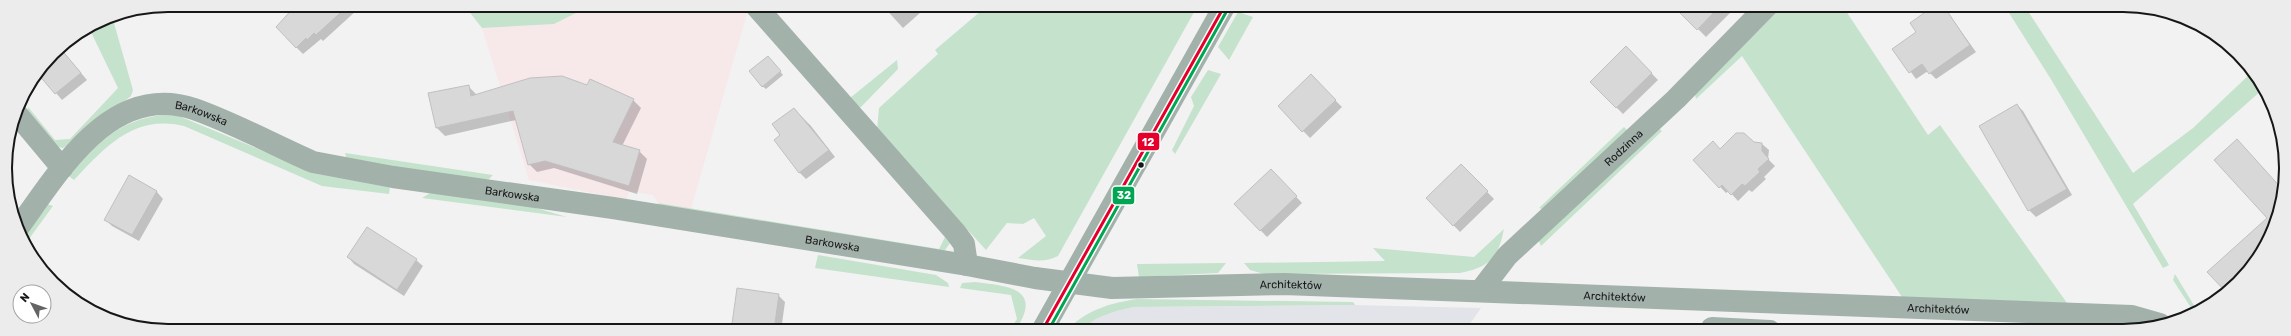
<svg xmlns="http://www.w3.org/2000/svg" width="2291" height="336" viewBox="0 0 2291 336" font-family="Rubik,sans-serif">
<rect width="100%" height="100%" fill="#f2f2f3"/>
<!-- built -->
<path fill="#e3e4ea" d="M1355 305 1481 308 1465 331H1081L1088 323 1105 314 1133 307Z"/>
<!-- industrial -->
<path fill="#f7e8ea" d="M592 5H743L748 10 691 209 658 203 653 195 629 191 627 200 529 180 482 28 554 24Z"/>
<!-- green -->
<path fill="#c5e2cd" d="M464 5H592L554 24 482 28Z
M988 5H1198L1058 256C1045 263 1032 260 1018 258L1046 236 1034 218 1023 224 1007 223 986 250 877 130 879 108 938 54 935 50Z
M1779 5H1842L1928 135 1940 125 2067 303 1902 297 1742 56 1696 99 1694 90Z
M2004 5H2024L2133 173 2193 128 2252 72 2262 90 2133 204 2169 265 2163 268 2052 81Z
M1238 12 1253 17 1229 60 1218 47Z
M112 16 133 90 131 96 69 145 63 148 54 146 27 114 28 107 55 140 70 139 118 88 89 28 106 17Z
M897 60 898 69 861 107H856L850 98Z
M1208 70 1221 74 1175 154 1172 150 1194 106 1191 97Z
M174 114 316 173 390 186 389 194 322 186 184 126C134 114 105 147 74 180L66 174C103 140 120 117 174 114Z
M1624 127 1629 132 1545 210 1539 208Z
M1657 127 1662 131 1541 246 1537 237Z
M345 153 493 175 489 179 478 181 347 160Z
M430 193 522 204 567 217 422 198Z
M44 203 53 206 26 243 22 235Z
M658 203 939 249 946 235 951 236 950 243 943 253 662 208Z
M1504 229C1498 258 1490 267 1460 273L1264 274 1250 270 1244 263 1385 261 1373 248 1474 257Z
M818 255 936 275 948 283 949 287 815 268Z
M1226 263 1218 273 1139 277 1137 264Z
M2175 274 2198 312 2195 314 2173 280Z
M975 282C1008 286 1044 288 1015 331H1009L1017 319 1011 295 960 288 962 283Z
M1137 299 1353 302 1355 305 1133 307C1114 312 1095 315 1081 331H1066C1086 310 1110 303 1137 299Z"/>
<!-- shadow -->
<path fill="#0003" d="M298 5H351L356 11 323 41 321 39 303 54 296 47Z
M882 5H929L903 28Z
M1674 5H1738L1706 37Z
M1942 5 1976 52 1936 79 1928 71 1916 79 1894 49 1917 32Z
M1626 47 1658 80 1623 114 1591 82Z
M60 48 87 80 62 100 39 73 53 53Z
M771 60 783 75 766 89 762 86Z
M1311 76 1342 107 1310 138 1279 106Z
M468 86 477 95 633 100 641 108 622 146 639 151 647 159 637 194 554 168 537 172 529 164 516 120 445 136 437 128 430 94Z
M2017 105 2023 111 2072 195 2036 217 2029 210 1980 126Z
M794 109 811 126 835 157 806 179 799 172 782 136Z
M1754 143 1762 144 1769 150 1768 159 1775 166 1764 177 1766 179 1752 192 1749 190 1738 201 1729 191 1726 193 1694 160 1720 150Z
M1461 165 1494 199 1460 232 1427 198Z
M1271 170 1302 203 1267 237 1235 204Z
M130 177 157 192 163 199 139 241 112 226 105 219Z
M2282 191 2269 240 2238 283 2226 292 2209 272 2268 218Z
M348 257 416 260 423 266 404 296 354 264Z
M778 295 785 302 781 331H732Z"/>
<!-- building -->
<path fill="#d8d8d8" stroke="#c0c0c1" d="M296 5H349L316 35 314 33 307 40 306 38 296 48 276 27Z
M1672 5H1721L1697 30Z
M1935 5H1943L1970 45 1929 74 1922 64 1909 73 1892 49 1916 32 1910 23Z
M1626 46 1652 73 1616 108 1590 82Z
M60 48 81 73 55 94 38 74 53 53Z
M768 56 781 71 762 87 749 71Z
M1311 74 1336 100 1302 132 1278 106Z
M562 76 587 85 590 79 634 99 613 142 640 150 629 186 545 161 528 165 513 111 436 128 428 93 469 85 471 96 530 78Z
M2017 104 2067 189 2028 211 1979 126Z
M794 108 829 150 799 173 774 140 780 135 772 124Z
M1736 133H1744L1754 142 1762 143V151L1769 159 1758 169 1760 172 1745 186 1742 184 1731 195 1722 185 1719 188 1693 160 1713 141 1720 149Z
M2237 139 2283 190 2269 240 2238 283 2226 292 2207 272 2267 218 2214 160Z
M1461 164 1488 191 1453 226 1426 198Z
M1271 169 1297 196 1260 231 1234 204Z
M129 175 157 191 132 235 104 220Z
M367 227 417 259 397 290 347 257Z
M737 288 779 294 774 331H731Z"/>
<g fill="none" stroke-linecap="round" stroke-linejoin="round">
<!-- minor -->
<g stroke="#a3b1ab" stroke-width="22">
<path d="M755 5 956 233 964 244 967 265"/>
<path d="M16 113 62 168"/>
<path id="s1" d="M18 228C59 172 111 81 194 109 234 123 274 145 313 162L393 177 613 208 967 265 1035 278 1112 288 1284 284 2132 316 2160 324"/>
<path id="s2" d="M1481 290 1507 256 1676 99 1768 5"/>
<path d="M1712 328 1770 331"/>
<path d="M1042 331 1225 5"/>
</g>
<defs>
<path id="bus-1" d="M1042 331 1225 5"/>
<path id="bus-2" d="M1048 331 1229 7"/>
</defs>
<!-- bus-1 casing -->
<use href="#bus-1" stroke="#fff" stroke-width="6"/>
<!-- bus-2 casing -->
<use href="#bus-2" stroke="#fff" stroke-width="6"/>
<!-- bus-1 -->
<use href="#bus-1" stroke="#e4002b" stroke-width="3"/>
<!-- bus-2 -->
<use href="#bus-2" stroke="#00a651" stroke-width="3"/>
</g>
<!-- markers -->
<circle fill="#171718" stroke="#fff" stroke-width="1.5" cx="1141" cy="165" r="3.5"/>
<g text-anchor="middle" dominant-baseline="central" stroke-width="3" stroke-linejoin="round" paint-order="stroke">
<!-- street labels -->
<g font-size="11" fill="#171718" stroke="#fff">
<text stroke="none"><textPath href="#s1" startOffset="238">Barkowska</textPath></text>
<text stroke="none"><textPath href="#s2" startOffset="202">Rodzinna</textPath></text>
<text stroke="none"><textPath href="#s1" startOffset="562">Barkowska</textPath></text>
<text stroke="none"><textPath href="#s1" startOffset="886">Barkowska</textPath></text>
<text stroke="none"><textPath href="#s1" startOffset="1348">Architektów</textPath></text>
<text stroke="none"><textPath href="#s1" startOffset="1672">Architektów</textPath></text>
<text stroke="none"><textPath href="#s1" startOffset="1996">Architektów</textPath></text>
</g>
</g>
<!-- crop -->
<path d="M0 0H2291V336H0ZM168 12H2123A156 156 0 0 1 2279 168V168A156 156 0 0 1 2123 324H168A156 156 0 0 1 12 168V168A156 156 0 0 1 168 12Z" fill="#ececed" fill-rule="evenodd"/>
<path fill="none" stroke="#171718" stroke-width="2" d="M168 12H2123A156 156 0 0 1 2279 168V168A156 156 0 0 1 2123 324H168A156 156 0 0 1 12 168V168A156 156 0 0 1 168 12Z"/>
<g stroke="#fff" stroke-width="1.5">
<rect x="1137" y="132" width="23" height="19" rx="4" fill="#e4002b"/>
<rect x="1112" y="186" width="23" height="19" rx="4" fill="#00a651"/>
</g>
<g font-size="11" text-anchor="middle" font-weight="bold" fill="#fff">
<text x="1148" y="146">12</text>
<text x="1124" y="199">32</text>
</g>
<!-- north arrow -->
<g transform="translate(32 304) rotate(311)"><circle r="19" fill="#ffffff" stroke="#a2a2a3"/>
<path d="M0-3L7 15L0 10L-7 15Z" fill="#646465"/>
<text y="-6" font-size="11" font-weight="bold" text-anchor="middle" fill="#171718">N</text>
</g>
</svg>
